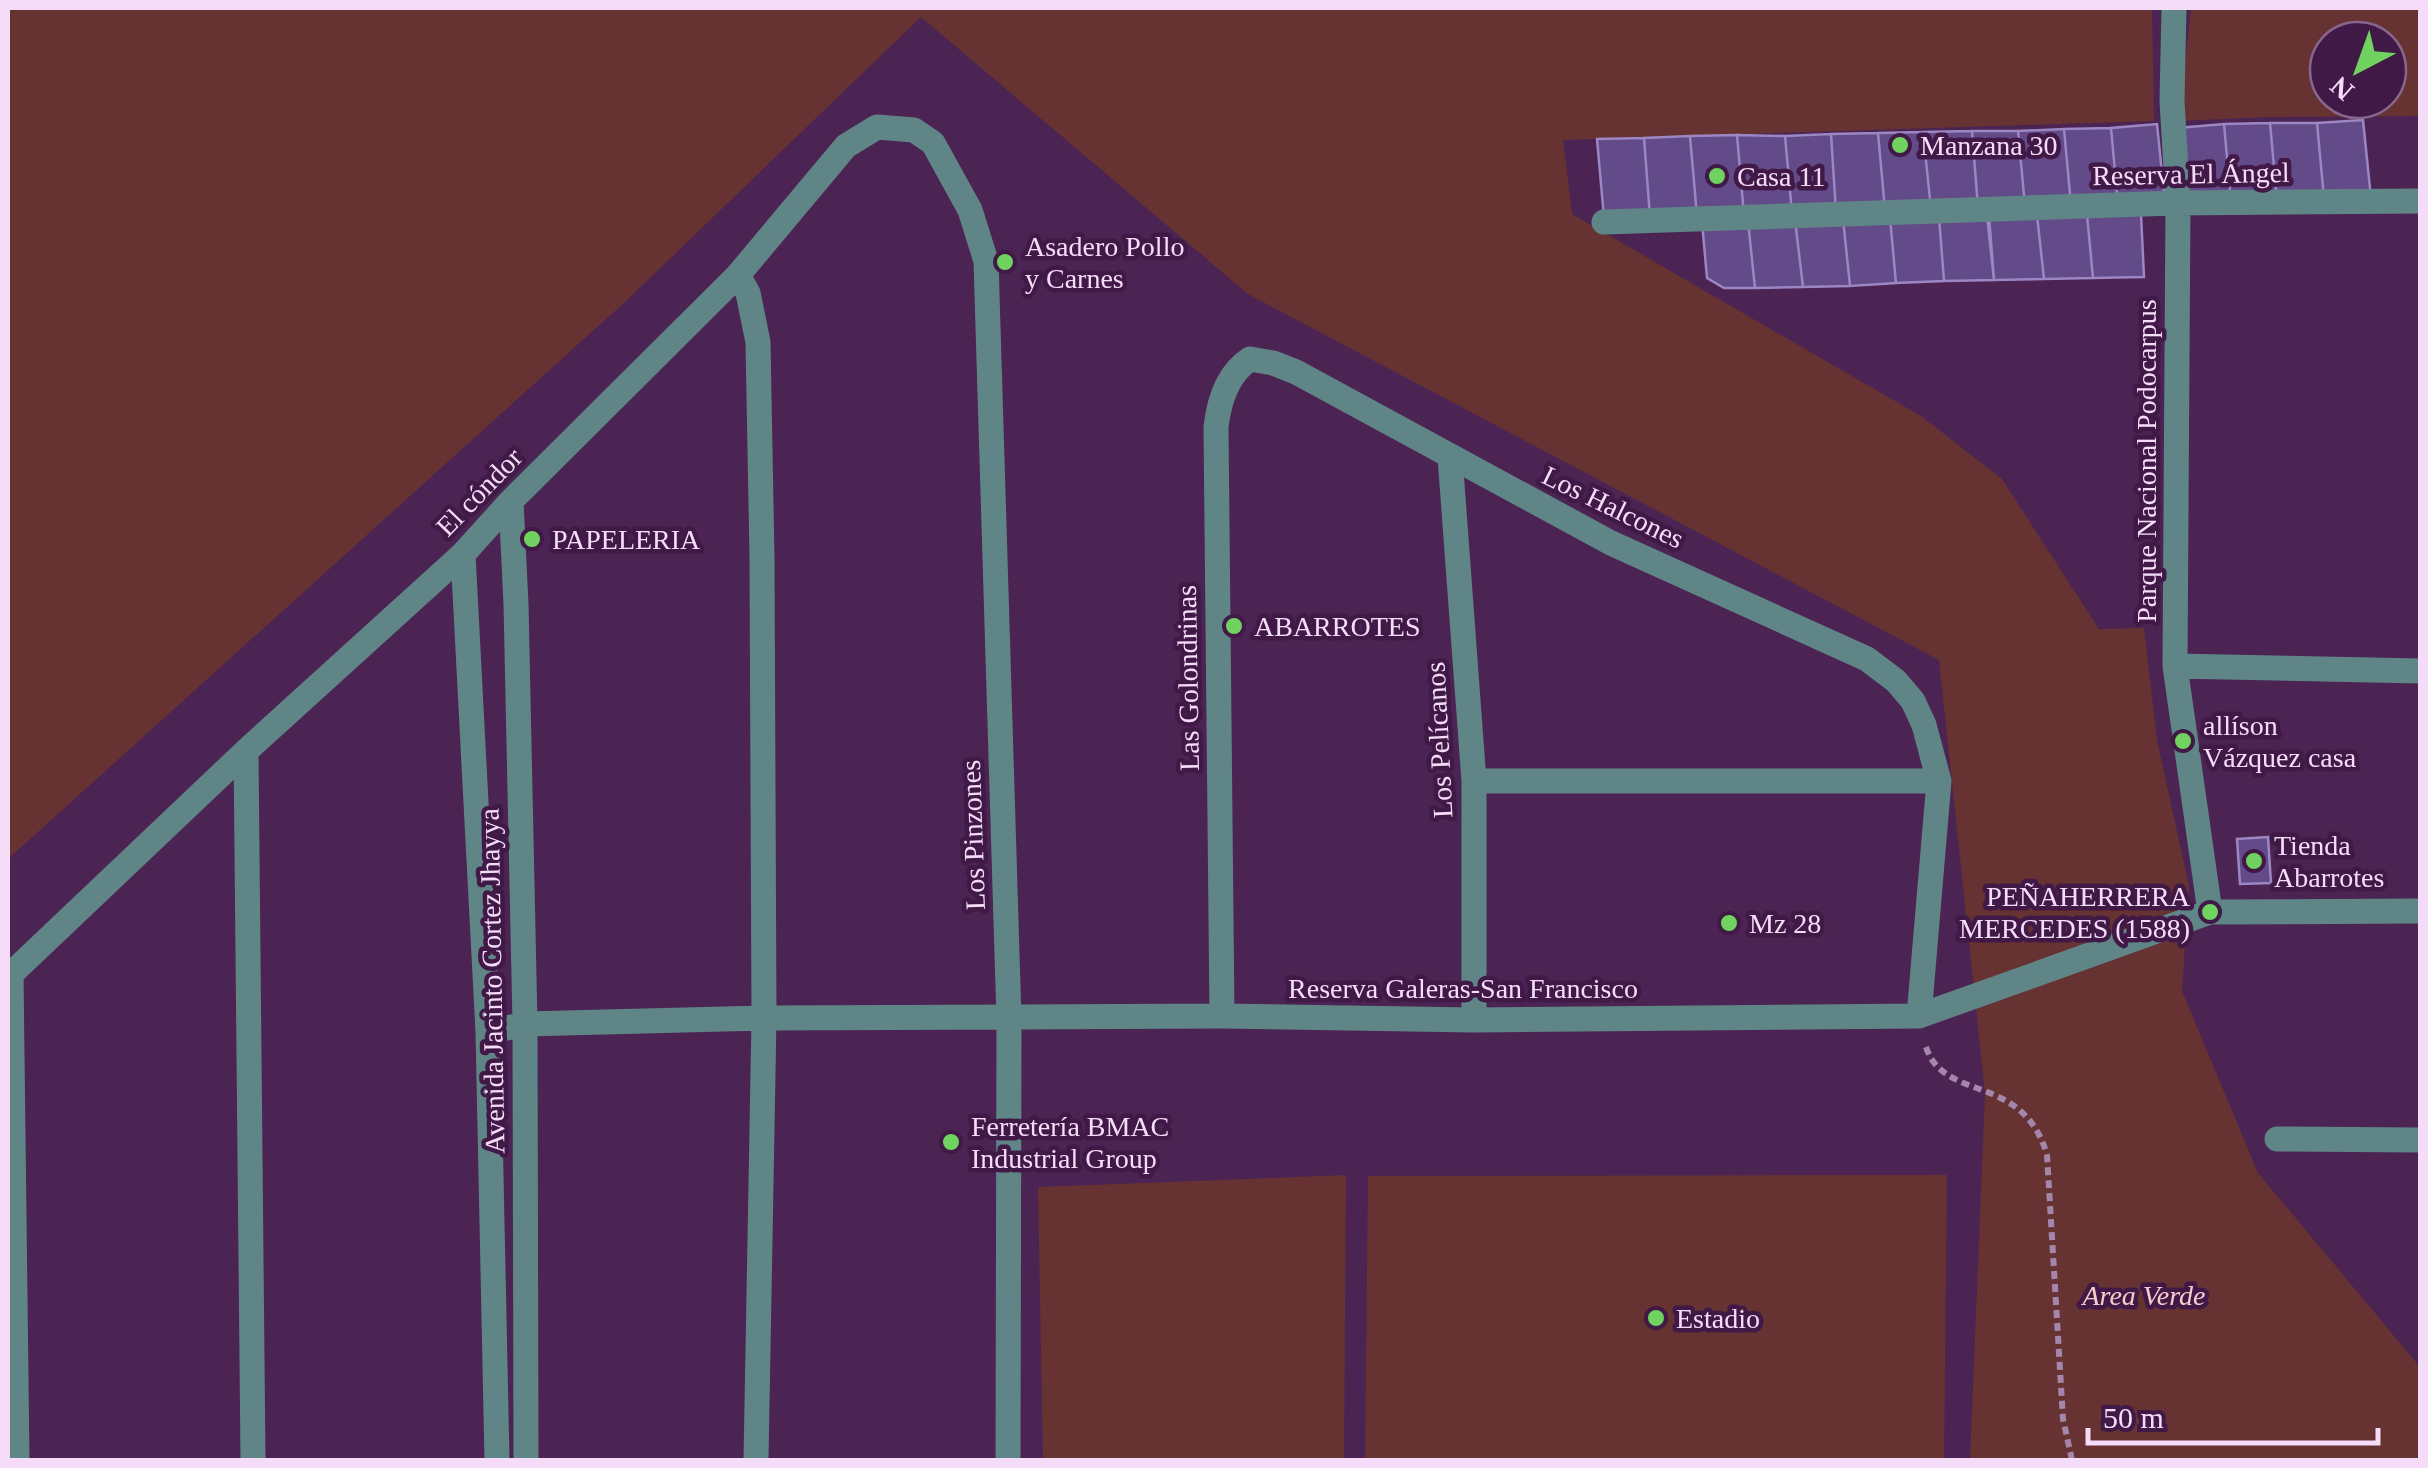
<svg xmlns="http://www.w3.org/2000/svg" width="2428" height="1468" viewBox="0 0 2428 1468" font-family="'Times New Roman',serif">
<rect width="100%" height="100%" fill="#4b2453"/>
<!-- green -->
<path fill="#663232" fill-rule="evenodd" d="M8 8H2152L2154 121 1563 140 1572 214 1921 416 2002 479 2099 629 2144 628 2157 740 2189 886 2182 991 2258 1173 2420 1367V1460H1970L1985 1093 1939 660 1248 294 921 17 626 301 8 859Z
M2191 8H2420V116L2270 117 2179 121ZM2328 40H2388V100H2328Z
M1346 1175 1344 1460H1043L1038 1187Z
M1947 1175 1944 1460H1365L1368 1176Z"/>
<!-- building -->
<path fill="#634a88" stroke="#9c86c3" stroke-width="2.5" d="M2363 120 2371 198H2324L2317 123Z
M2270 123 2277 200 2231 201 2224 124Z
M2270 123H2317L2324 198 2277 200Z
M2157 124 2165 203 2118 204 2111 128Z
M2224 124 2231 201 2184 202 2177 128Z
M2111 128 2118 204 2071 205 2064 129Z
M2064 129 2071 205 2025 206 2018 131Z
M1972 131H2018L2025 206 1978 207Z
M1972 131 1978 207 1931 209 1923 132Z
M1923 132 1931 209 1885 210 1878 133Z
M1878 133 1885 210 1836 212 1831 134Z
M1831 134 1836 212 1792 213 1785 136Z
M1737 135 1785 136 1792 213 1744 215Z
M1737 135 1744 215 1697 216 1690 136Z
M1690 136 1697 216 1650 217 1644 138Z
M1644 138 1650 217 1604 218 1597 139Z
M2141 214 2144 277 2093 278 2087 215Z
M2037 215 2044 279 1994 280 1989 216Z
M2037 215H2087L2093 278 2044 279Z
M1987 216 1994 280 1944 281 1939 217Z
M1939 217 1944 281 1896 283 1890 218Z
M1890 218 1896 283 1850 286 1843 219Z
M1843 219 1850 286 1803 287 1795 220Z
M1795 220 1803 287 1755 288 1748 221Z
M1748 221 1755 288H1724L1707 278 1702 222Z
M2268 837 2271 883 2240 884 2237 839Z"/>
<g fill="none" stroke-linecap="round" stroke-linejoin="round">
<!-- path -->
<path stroke="#a586ab" stroke-width="6" stroke-dasharray="8 5" stroke-linecap="butt" d="M1926 1047C1944 1103 2023 1072 2047 1155L2063 1419 2072 1460"/>
<!-- minor -->
<path stroke="#608587" stroke-width="25" d="M2174 8 2172 101 2178 203 2175 666 2210 912
M1604 222 2174 203 2420 201
M738 275 748 293 758 342 762 558 764 1018 756 1460
M1450 457 1474 781V1020
M511 501 516 604 525 1024 526 1460
M463 554 488 1032 497 1460
M2175 666 2420 671
M246 751 253 1460
M1474 781H1939
M11 974 17 1460
M8 977 246 751 463 554 511 501 738 275 846 146 877 127 914 130 933 143 970 210 986 261 1009 1020 1008 1460
M1222 1016 1216 427C1219 401 1227 374 1250 359L1273 363 1296 372 1611 543 1867 659 1896 681 1913 701 1924 725 1939 781 1919 1016
M488 1032 525 1024 764 1018 1222 1016 1474 1020 1919 1016 2210 912 2420 911
M2277 1139 2420 1140"/>
</g>
<!-- markers -->
<g fill="#70d35f" stroke="#401947" stroke-width="4">
<circle cx="1900" cy="145" r="10"/>
<circle cx="1717" cy="176" r="10"/>
<circle cx="1005" cy="262" r="10"/>
<circle cx="532" cy="539" r="10"/>
<circle cx="1234" cy="626" r="10"/>
<circle cx="2183" cy="741" r="10"/>
<circle cx="2254" cy="861" r="10"/>
<circle cx="2210" cy="912" r="10"/>
<circle cx="1729" cy="923" r="10"/>
<circle cx="951" cy="1142" r="10"/>
<circle cx="1656" cy="1318" r="10"/>
</g>
<g text-anchor="middle" dominant-baseline="central" stroke-width="9" stroke-linejoin="round" paint-order="stroke">
<!-- poi labels -->
<g font-size="28" fill="#f5ddf9" stroke="#401947" text-anchor="start">
<text x="1920" y="145">Manzana 30</text>
<text x="1737" y="176">Casa 11</text>
<text x="1025" y="246">Asadero Pollo<tspan x="1025" dy="32">y Carnes</tspan></text>
<text x="552" y="539">PAPELERIA</text>
<text x="1254" y="626">ABARROTES</text>
<text x="2203" y="725">allíson<tspan x="2203" dy="32">Vázquez casa</tspan></text>
<text x="2274" y="845">Tienda<tspan x="2274" dy="32">Abarrotes</tspan></text>
<text x="2190" y="896" text-anchor="end">PEÑAHERRERA<tspan x="2190" dy="32">MERCEDES (1588)</tspan></text>
<text x="1749" y="923">Mz 28</text>
<text x="971" y="1126">Ferretería BMAC<tspan x="971" dy="32">Industrial Group</tspan></text>
<text x="1676" y="1318">Estadio</text>
</g>
<!-- street labels -->
<g font-size="28" fill="#f5ddf9" stroke="#401947">
<text transform="translate(2191 174) rotate(-1)">Reserva El Ángel</text>
<text transform="translate(2146 461) rotate(-90)">Parque Nacional Podocarpus</text>
<text transform="translate(479 492) rotate(-46)">El cóndor</text>
<text transform="translate(1613 507) rotate(26)">Los Halcones</text>
<text transform="translate(1188 678) rotate(-91)">Las Golondrinas</text>
<text transform="translate(1439 740) rotate(-93)">Los Pelícanos</text>
<text transform="translate(973 835) rotate(-92)">Los Pinzones</text>
<text transform="translate(492 981) rotate(-91)">Avenida Jacinto Cortez Jhayya</text>
<text x="1463" y="988">Reserva Galeras-San Francisco</text>
</g>
<!-- park labels -->
<g font-size="28" font-style="italic" fill="#f9cbc9" stroke="#401947">
<text x="2144" y="1295">Area Verde</text>
</g>
</g>
<!-- border -->
<rect width="2428" height="1468" fill="none" stroke="#f5ddf9" stroke-width="20"/>
<!-- north arrow -->
<g transform="translate(2358 70) rotate(221)"><circle r="48" fill="#401947" stroke="#88678e" stroke-width="2.5"/>
<path d="M0-8L18 38L0 25L-18 38Z" fill="#70d35f"/>
<text y="-15" font-size="28" font-weight="bold" text-anchor="middle" fill="#f5ddf9">N</text>
</g>
<!-- scale -->
<path d="M2088 1428v15h290v-15" fill="none" stroke="#f5ddf9" stroke-width="5"/>
<text x="2103" y="1428" font-size="30" fill="#f5ddf9" stroke="#401947" stroke-width="8" paint-order="stroke">50 m</text>
</svg>
